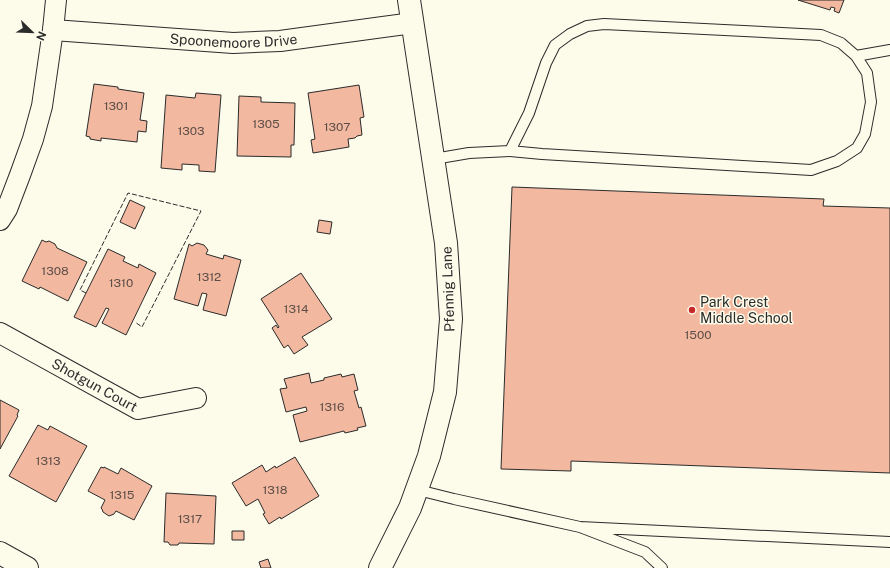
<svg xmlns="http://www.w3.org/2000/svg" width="890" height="568" viewBox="0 0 890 568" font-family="'Public Sans',sans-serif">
<rect width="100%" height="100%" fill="#fdfbea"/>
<!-- building -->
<path fill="#f2b8a0" stroke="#2b2b2b" d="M798 0H844L839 13 834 11 835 8 831 7 830 10Z
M94 84 118 87V89L144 93 140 120 147 121 146 132 138 131 137 142 101 138V141L90 139V137L86 136Z
M359 85 364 117 360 118 362 135 357 136 355 138 348 139 349 147 313 153 311 140 315 139 308 93Z
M196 93 221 95 215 172 199 171V165L182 164V170L161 168 166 95 195 98Z
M239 96 261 97V102L295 103 294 145H291V157L237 156Z
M512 187 824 199 823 206 890 208V473L571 461V471L501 469Z
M130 200 145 207 135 229 120 222Z
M319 220 332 222 330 234 317 232Z
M42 240 46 242 49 241 55 244 57 248 87 262 68 301 40 287 39 289 22 281Z
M197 243 204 245 208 250 206 254 223 259 224 255 241 260 226 316 203 310 207 294 202 293 198 306 174 299 189 244 192 246Z
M108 249 125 257 123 261 138 268 139 264 156 273 126 335 102 323 109 309 106 308 96 327 74 317Z
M301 273 332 319 302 337 308 345 294 354 288 345 284 348 272 328 276 325 278 328 279 327 261 299Z
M309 373 311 383 324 380V378L341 374 342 377 354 374 358 390 354 391 359 408 361 407 366 426 357 428 358 430 345 433 344 431 300 442 293 415 307 411 306 407 286 412 280 389 287 388 284 379Z
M0 400 19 410 17 415 18 416 0 449Z
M38 425 48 430 50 426 87 446 56 502 9 476Z
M295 457 319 496 281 519 280 517 269 524 263 514 265 513 258 499 246 506 232 483 262 465 266 472 275 466 276 468Z
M101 467 104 468V467L118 474 121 468 152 486 134 520 116 511 114 514 109 516 103 512 102 509 101 508 105 500 88 491Z
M166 493 216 496 214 544 179 543 178 545H170L168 542H164Z
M232 531H244V540H232Z
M268 559 271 568H261L259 562Z"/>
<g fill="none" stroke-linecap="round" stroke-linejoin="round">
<defs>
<path id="lane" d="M856 56 890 50
M434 159 469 153 510 151 542 154 811 170 837 161 857 148 865 134 871 102 867 73 856 56 841 43 821 35 604 24 587 26 570 34 555 45 546 63 529 113 510 151
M418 490 454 499 580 527 645 552 662 568
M580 527 890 542"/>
<g id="street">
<path id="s1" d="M53 30 233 43 280 41 383 27 413 23"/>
<path d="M0 220 7 209 20 175 33 139 42 106 53 30 56 0"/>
<path id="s2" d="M0 333 138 409 196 398"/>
</g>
<path id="secondary" d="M0 553 27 568
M380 568 410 508 429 456 445 392 451 319 446 243 409 0"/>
</defs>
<!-- lane casing -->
<use href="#lane" stroke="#2b2b2b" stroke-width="12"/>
<!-- street casing -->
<use href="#street" stroke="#2b2b2b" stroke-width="22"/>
<!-- secondary casing -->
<use href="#secondary" stroke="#2b2b2b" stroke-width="24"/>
<!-- lane -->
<use href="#lane" stroke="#fdfbea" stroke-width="10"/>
<!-- street -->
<use href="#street" stroke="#fdfbea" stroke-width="20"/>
<!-- secondary -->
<use href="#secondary" stroke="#fdfbea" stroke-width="22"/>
<!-- fence -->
<path stroke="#2b2b2b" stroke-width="1" stroke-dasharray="5 2" stroke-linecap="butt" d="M86 293 80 290 128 193 201 211 142 327 135 322"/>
</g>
<!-- markers -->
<circle fill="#c62828" stroke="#fdfbea" stroke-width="1.5" cx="692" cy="310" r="4"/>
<g text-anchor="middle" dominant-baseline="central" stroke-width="3" stroke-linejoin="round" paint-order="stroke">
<!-- number labels -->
<g font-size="12" fill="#5d4e48">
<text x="116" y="106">1301</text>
<text x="266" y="124">1305</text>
<text x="337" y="127">1307</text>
<text x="191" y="131">1303</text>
<text x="55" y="271">1308</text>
<text x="209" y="277">1312</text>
<text x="121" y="283">1310</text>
<text x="296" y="309">1314</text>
<text x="698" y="335">1500</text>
<text x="332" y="407">1316</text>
<text x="48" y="461">1313</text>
<text x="275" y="490">1318</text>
<text x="122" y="495">1315</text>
<text x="190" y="519">1317</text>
</g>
<!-- street labels -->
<g font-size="14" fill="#2b2b2b" stroke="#fdfbea">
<text stroke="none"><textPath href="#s1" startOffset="181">Spoonemoore Drive</textPath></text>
<text transform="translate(448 289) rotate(-92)">Pfennig Lane</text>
<text stroke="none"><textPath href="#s2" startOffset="108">Shotgun Court</textPath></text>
</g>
<!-- poi labels -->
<g font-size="14" fill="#2b2b2b" stroke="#fdfbea" text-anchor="start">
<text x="700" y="302">Park Crest<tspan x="700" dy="16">Middle School</tspan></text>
</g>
</g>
<!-- north arrow -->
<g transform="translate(32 32) rotate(113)" stroke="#fdfbea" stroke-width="3" paint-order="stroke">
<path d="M0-3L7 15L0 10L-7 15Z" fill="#2b2b2b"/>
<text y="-6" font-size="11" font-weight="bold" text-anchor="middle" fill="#2b2b2b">N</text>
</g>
</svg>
